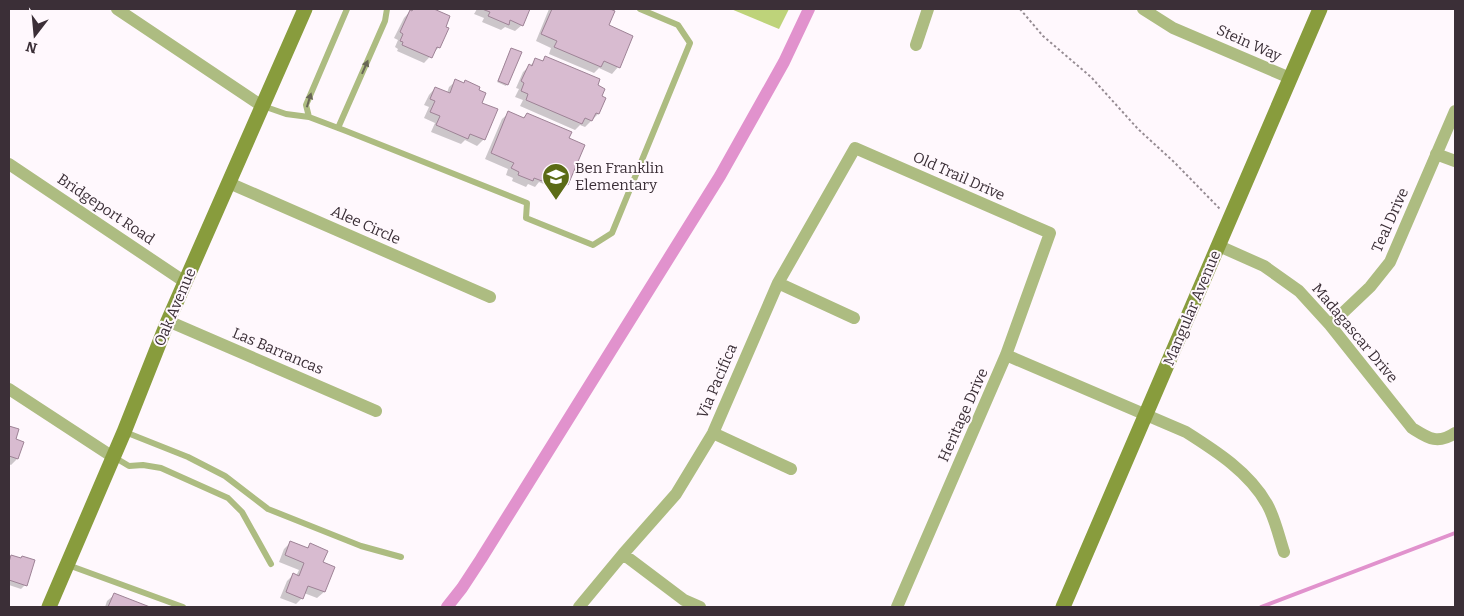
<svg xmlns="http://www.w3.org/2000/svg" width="1464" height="616" viewBox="0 0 1464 616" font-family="Bitter,serif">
<rect width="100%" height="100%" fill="#fff8fd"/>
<!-- green -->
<path fill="#bed37a" d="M731 9H789L779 29Z"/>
<!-- shadow -->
<path fill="#0003" d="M412 9H431L449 17 439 47 424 63 397 51 398 49 395 47 398 40 394 38 404 18Z
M477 9H529L522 25 515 31 505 27 501 30 482 22 484 18 474 14Z
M549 9H607L613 11 607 26 618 67 612 74 599 68 594 73 549 54 551 48 536 41Z
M510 51 507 84 506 86 497 82Z
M546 57 596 86 600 97 605 99 598 114 585 127 580 125 575 130 520 106 523 100 515 97 519 89 516 88 523 72 536 60 541 62Z
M456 81 463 84 465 82 484 139 477 146 465 140 461 144 431 132 435 123 424 118 429 107 424 105 429 95 435 88 447 93 449 87Z
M509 113 522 119 527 114 568 139 584 146 567 184 560 191 539 182 535 187 528 184 526 187 512 181 513 178 506 175 508 169 485 159 502 119Z
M9 427 17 430 14 439 23 442 17 459 11 465 9 464Z
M291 542 307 548 310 545 322 563 333 568 324 592 317 598 304 593 302 598 296 604 280 598 287 581 293 575 296 576 299 570 279 562 284 549Z
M11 556 25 585 21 589 9 585V559Z
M114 595 146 607H105L107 601Z"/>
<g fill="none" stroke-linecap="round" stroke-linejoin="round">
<!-- stream -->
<path stroke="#e192cd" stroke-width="4" d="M1261 607 1455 533"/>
<!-- canal -->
<path stroke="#e192cd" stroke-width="12" d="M447 607 462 588 481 559 720 176 784 62 809 9"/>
</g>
<!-- building -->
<path fill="#d8bbd0" stroke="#9e8396" d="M413 9H434L450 16 446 27 449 28 440 48 437 47 432 58 402 45 403 42 400 41 403 34 400 32 410 10 412 11Z
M482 9H530L523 26 510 20 509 25 488 16 490 12Z
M552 9H610L615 11 609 25 633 36 620 68 604 61 601 67 554 47 557 41 541 34Z
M511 48 522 52 508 85 498 81Z
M545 56 600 79 598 85 605 89 602 96 606 98 599 114 596 113 592 121 585 118 582 124 526 100 528 94 521 91 524 83 521 81 529 64 532 66 535 58 543 61Z
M455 79 464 83 465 80 480 87 479 90 486 93 482 103 498 109 485 140 470 134 468 139 436 125 440 116 430 112 435 101 430 99 435 87 450 93Z
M508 111 524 118 527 113 572 132 569 138 585 145 568 185 545 175 542 181 534 178 533 181 518 175 519 172 511 168 514 163 491 153Z
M9 426 19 429 16 439 24 442 18 459 9 456Z
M290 541 308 548 310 543 328 551 323 562 335 567 325 592 308 586 303 599 286 592 293 573 299 576 304 563 285 555Z
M11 555 21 558 22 556 35 560 27 586 9 580V562Z
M114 593 150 607H108Z"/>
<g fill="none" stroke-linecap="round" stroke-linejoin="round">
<!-- path -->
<path stroke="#968c93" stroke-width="2" stroke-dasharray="2.5 2.5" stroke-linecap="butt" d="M1020 9 1043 36 1091 77 1138 129 1174 162 1220 209"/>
<!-- lane -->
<path stroke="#adbc81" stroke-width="6" d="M263 106 286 114 309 117 306 105 347 9
M309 117 346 131 527 203 526 218 593 245 612 233 690 43 678 25 640 9
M338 128 385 21 387 9
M125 432 188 457 225 476 268 509 361 546 401 557
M114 457 129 466 143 465 161 468 228 498 242 512 271 564
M68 565 183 607"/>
<!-- street -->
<path stroke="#adbc81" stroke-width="12" d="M117 9 262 106
M1143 9 1173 28 1290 78
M916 45 928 9
M1436 154 1455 161
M9 164 185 282
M229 183 490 297
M1219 246 1264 266 1299 291 1330 325 1412 428C1428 438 1437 445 1455 433
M778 283 854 318
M168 321 376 411
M1330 325 1370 287 1390 262 1455 111
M1006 355 1186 432C1216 451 1249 472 1267 504 1275 518 1279 537 1284 552
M9 389 113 457
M713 433 791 469
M623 554 684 600 700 607
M579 607 623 554 676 494 713 433 778 283 855 148 1050 233 1006 355 897 607"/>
<!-- secondary -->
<path stroke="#889c3d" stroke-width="15" d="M49 607 124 432 168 321 305 9
M1063 607 1320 9"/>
</g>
<!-- one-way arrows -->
<defs><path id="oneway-solid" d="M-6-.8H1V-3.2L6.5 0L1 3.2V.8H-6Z" transform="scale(1.25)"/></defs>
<g fill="#696755">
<use href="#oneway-solid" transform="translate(365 67) rotate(-66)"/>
<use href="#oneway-solid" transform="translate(309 100) rotate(-73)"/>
</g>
<!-- icons -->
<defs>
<symbol id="school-pin" viewBox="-11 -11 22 30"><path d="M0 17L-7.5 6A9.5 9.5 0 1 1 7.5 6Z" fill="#5b6b15" stroke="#fff8fd"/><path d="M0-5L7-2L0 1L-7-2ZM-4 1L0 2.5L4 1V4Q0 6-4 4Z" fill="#fff"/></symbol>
</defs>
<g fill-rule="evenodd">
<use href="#school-pin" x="540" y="161" width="32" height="43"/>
</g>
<g text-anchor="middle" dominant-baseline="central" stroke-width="4" stroke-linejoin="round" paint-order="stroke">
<!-- street labels -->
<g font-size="15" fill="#3b2f37" stroke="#fff8fd">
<text transform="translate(1249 43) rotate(24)">Stein Way</text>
<text transform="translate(959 176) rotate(24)">Old Trail Drive</text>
<text transform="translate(106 209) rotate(34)">Bridgeport Road</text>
<text transform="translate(1390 220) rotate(-66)">Teal Drive</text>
<text transform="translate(366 225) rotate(24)">Alee Circle</text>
<text transform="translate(175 307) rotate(-67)">Oak Avenue</text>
<text transform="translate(1192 308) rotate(-67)">Mangular Avenue</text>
<text transform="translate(1355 333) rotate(50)">Madagascar Drive</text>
<text transform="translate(278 351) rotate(23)">Las Barrancas</text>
<text transform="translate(717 381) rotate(-67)">Via Pacifica</text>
<text transform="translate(963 415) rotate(-66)">Heritage Drive</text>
</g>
<!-- poi labels -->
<g font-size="15" fill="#3b2f37" stroke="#fff8fd" text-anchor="start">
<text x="575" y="168">Ben Franklin<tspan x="575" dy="17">Elementary</tspan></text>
</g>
</g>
<!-- border -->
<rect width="1464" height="616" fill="none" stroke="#3b2f37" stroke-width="20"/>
<!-- north arrow -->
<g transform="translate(35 35) rotate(196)" stroke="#fff8fd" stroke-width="4" paint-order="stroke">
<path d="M0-4L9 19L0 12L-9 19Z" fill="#3b2f37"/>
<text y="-8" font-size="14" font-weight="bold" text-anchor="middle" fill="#3b2f37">N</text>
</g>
</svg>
